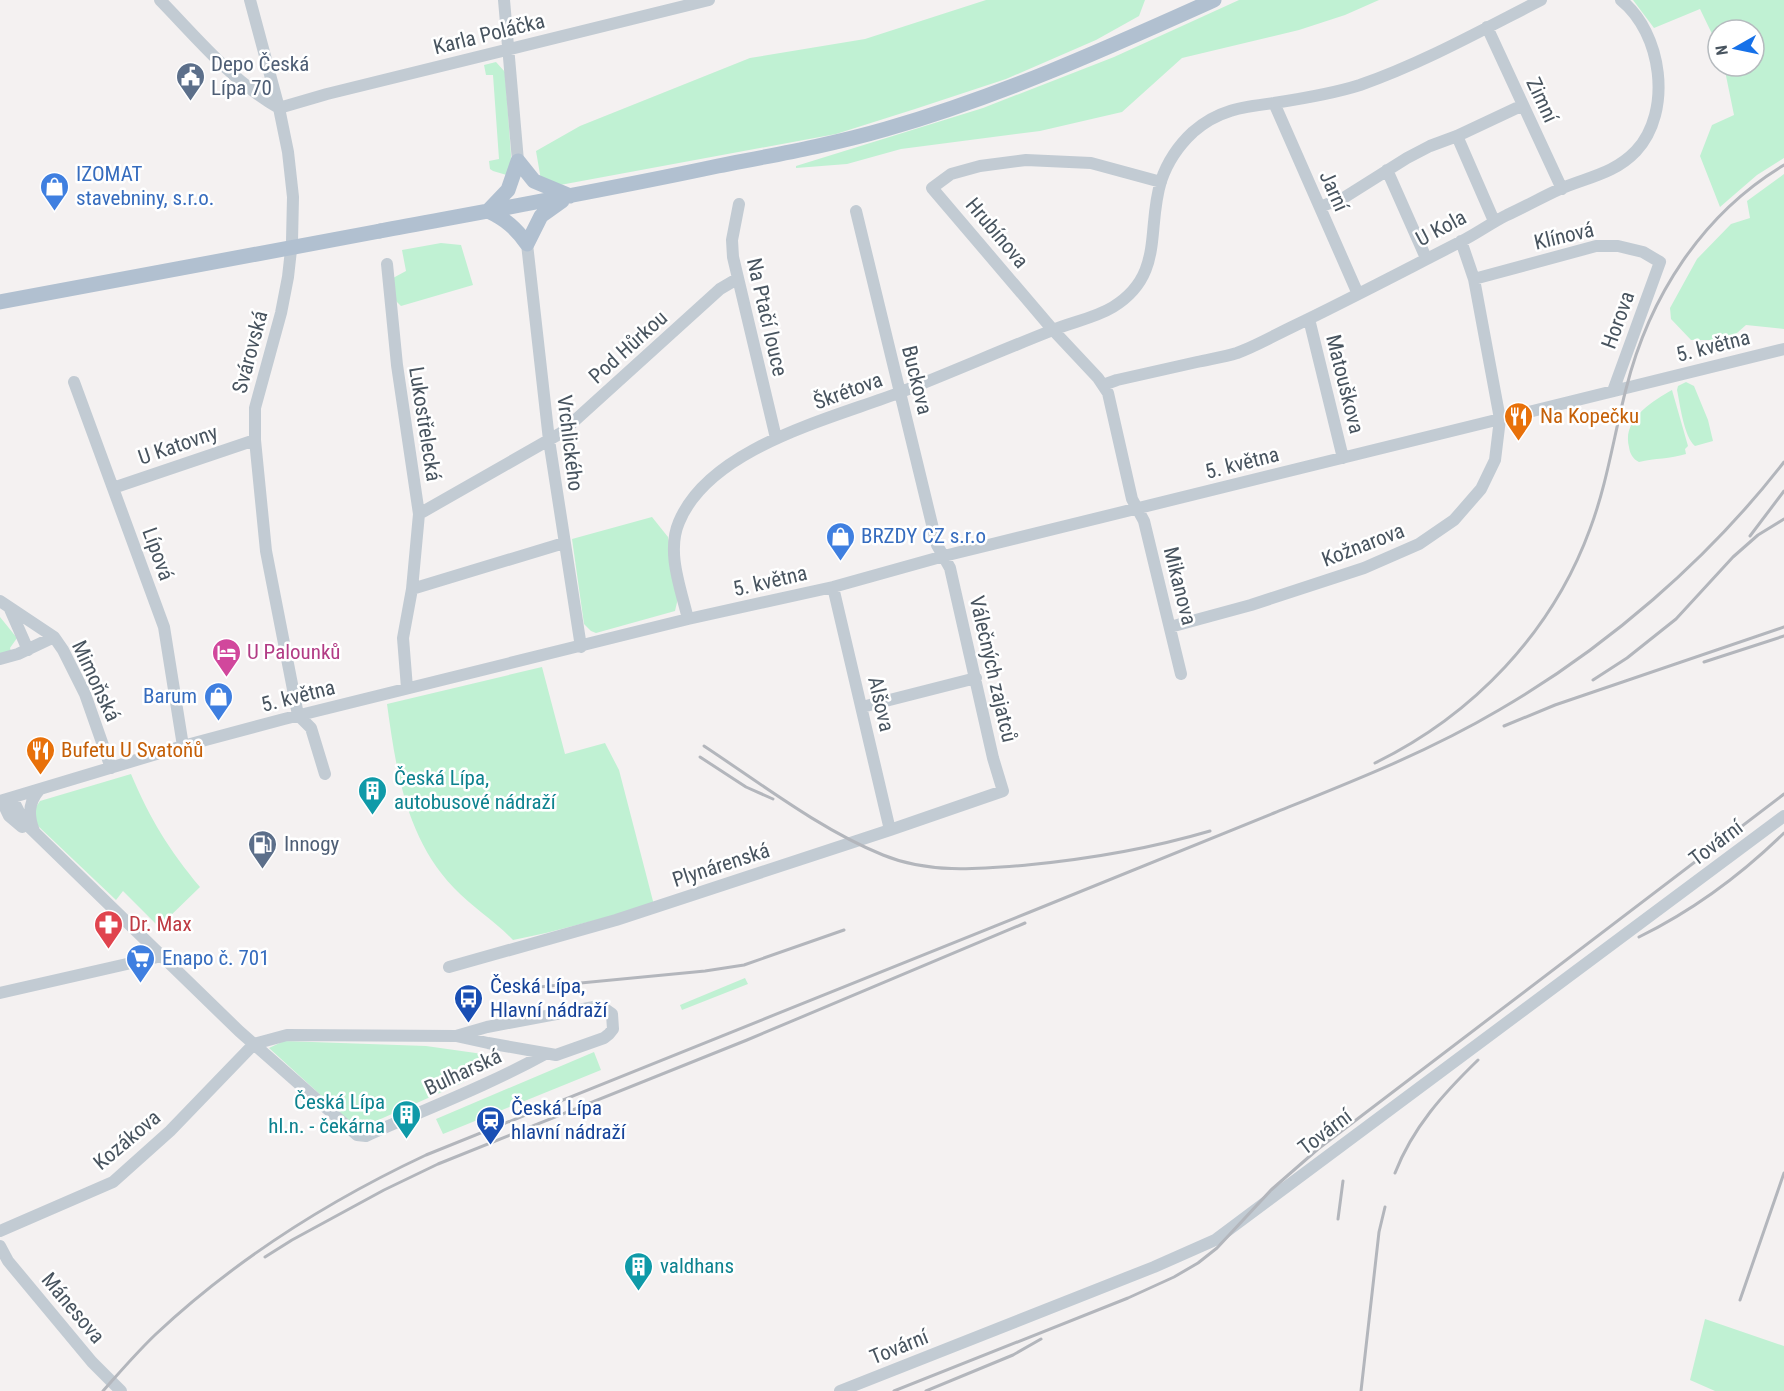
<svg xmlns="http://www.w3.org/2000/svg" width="1784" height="1391" viewBox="0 0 1784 1391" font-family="'Roboto Condensed',sans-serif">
<rect width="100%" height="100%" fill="#f4f1f1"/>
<!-- green -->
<path fill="#c0f1d3" d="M986 0H1145L1139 16 1096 40 1006 79 915 109 836 134 560 185 542 186 536 151 580 126 750 58 865 39Z
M1239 0H1379L1345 15 1299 30 1182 58 1122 112 1040 131 901 149 847 164 796 168V166L983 108 1114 57Z
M1633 0H1784V158L1757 175 1720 207 1700 156 1712 125 1734 115 1724 66H1754V30H1718V40L1714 38 1700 9 1654 28Z
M496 62 505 72 511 155 510 176 493 171 490 169 489 161 499 159 493 75H486L484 65Z
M1784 174V329L1746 325 1729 340H1691L1671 319 1670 308 1697 259 1731 224 1750 218 1747 201Z
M441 243 461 245 473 285 401 306 396 301 393 278 406 271 402 250Z
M1686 382 1694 386 1708 420 1713 441 1695 446C1684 437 1680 404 1677 390L1678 386Z
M1672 390 1688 446 1685 449 1686 454C1670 459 1655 458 1639 462 1633 459 1630 454 1629 447 1622 420 1651 402 1672 390Z
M652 517 668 537 678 598 675 611 596 633 591 631 584 624 572 539Z
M0 617 17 638 10 648 11 651 0 654Z
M542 667 565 754 605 743 619 770 654 905 546 933 513 940C495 921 472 907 454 888 406 838 396 770 387 704Z
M131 774C150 819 169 850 200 887L165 921 170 927 165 933 123 891 116 900 37 825 34 810 40 801Z
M745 978 748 984 682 1010 680 1005Z
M284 1041 426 1046 497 1056 462 1083 358 1129 269 1048Z
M594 1052 601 1070 443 1134 436 1119Z
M1705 1319 1784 1346V1391H1715L1690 1380Z"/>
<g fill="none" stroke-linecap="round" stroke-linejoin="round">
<!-- minor -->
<path stroke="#c2cbd3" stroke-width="12" d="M160 0C197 38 233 82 279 108
M250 0 279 108 288 152 293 197 292 241 288 277 281 313 255 408V440L266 551 298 715
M504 0 518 161
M1487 27 1562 189
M1274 103 1358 294
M279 108 327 94 709 0
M1457 136 1494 221
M1387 170 1426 258
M1161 182 1091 163 1026 160 980 166 951 174 932 188 1053 330 1098 378 1108 393 1132 499 1144 521 1181 674
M739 204 732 240 733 257 776 438
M1320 207 1345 197 1407 158 1430 146 1457 136 1523 105
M527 244 549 440 581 647
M387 264 397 365 419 514 412 589 403 638 407 688
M1474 279 1596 246H1618L1643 252 1660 262 1613 391
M1309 319 1343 458
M74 382 164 627 183 746
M1103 385 1117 380C1144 374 1170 368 1197 362 1210 359 1224 357 1237 353 1256 346 1275 335 1294 326 1350 299 1405 270 1460 242 1476 234 1491 223 1507 215 1525 207 1542 197 1560 189 1588 177 1614 174 1636 151 1673 111 1662 33 1621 0
M113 488 255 440
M419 514 561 433 720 289 737 279
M833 587 890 830
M412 589 564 543
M0 601 54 637 63 650 85 694 111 768
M10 609 28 650
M688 619C681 589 666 552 679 522 710 447 831 419 901 392 952 372 1002 350 1053 330 1072 322 1095 318 1113 307 1165 275 1146 229 1161 181 1167 163 1179 145 1193 132 1218 110 1242 107 1274 103 1300 99 1335 93 1360 85 1423 63 1482 30 1541 0
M1170 627 1251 605 1364 568 1419 544 1454 520 1481 489 1495 460 1500 419 1474 279 1461 241
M0 659 18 654 54 637
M862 707 976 678
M298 715 311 728 325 774
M12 798 24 822 239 1031 357 1135 366 1136C426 1109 487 1086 545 1054
M0 801 183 746 284 719 688 619 833 587 944 556 1784 349
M2 801 9 816 22 827
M34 831C28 816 28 803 39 790
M449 967 616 920 890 830 1003 791 993 758 950 568 937 545 856 211
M0 993 162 956
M254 1044 287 1035 456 1036 488 1043 556 1055 604 1038 609 1034 613 1029 612 1014 602 1007H594L487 1027 456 1036
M0 1231 113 1182 170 1131 254 1044
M0 1246 8 1261 92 1362 121 1391
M840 1391 1154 1267 1215 1240 1784 816"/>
<!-- major -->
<path stroke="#b1c0d0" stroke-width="15" d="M518 161 534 181 570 196
M488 211C505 219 516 228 527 244L541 216 562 201
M488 211 508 190 518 161
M380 231C493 210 606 190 718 166 774 155 831 145 886 129 1001 96 1105 49 1214 0"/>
<!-- rail -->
<path stroke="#b3b6bc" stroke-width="3" d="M1750 536 1784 491
M1704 662 1784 636
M1593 680 1627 658 1676 619 1733 557 1758 535 1784 519
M1504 726 1555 705 1784 627
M704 746C760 783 821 830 883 855 929 874 979 869 1027 865 1089 859 1149 849 1210 831
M700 757 746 787 773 799
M1375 763C1473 715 1552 633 1590 529 1607 484 1614 435 1626 389 1649 297 1702 214 1784 165
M1639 937C1692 911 1742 874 1784 833
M498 991 705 971 744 965 844 930
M1395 1173C1413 1127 1443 1094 1478 1060
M1338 1219 1343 1181
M265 1257 292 1240 384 1190 438 1164 747 1040 1025 923
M1740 1300 1784 1173
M103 1391C120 1372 137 1352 156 1334 235 1260 328 1201 426 1155 627 1074 828 993 1030 912 1111 879 1192 846 1274 813 1351 782 1428 752 1499 710 1606 648 1708 560 1784 462
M894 1391 1128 1298 1174 1277 1198 1263 1217 1248 1271 1190 1318 1149 1784 794
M926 1391 1013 1355 1041 1339
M1361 1391 1379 1232 1385 1207"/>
<!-- major-bridge -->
<path stroke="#b1c0d0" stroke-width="15" d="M0 302 380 231"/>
</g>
<!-- icons -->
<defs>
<symbol id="civic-pin" viewBox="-11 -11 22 30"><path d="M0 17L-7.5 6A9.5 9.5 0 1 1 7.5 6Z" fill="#5c6f8a" stroke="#fff"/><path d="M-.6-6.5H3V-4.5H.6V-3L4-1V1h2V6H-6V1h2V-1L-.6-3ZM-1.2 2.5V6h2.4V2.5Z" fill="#fff"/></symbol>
<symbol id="shop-pin" viewBox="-11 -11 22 30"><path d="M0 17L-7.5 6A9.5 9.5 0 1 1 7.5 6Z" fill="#3f7fe0" stroke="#fff"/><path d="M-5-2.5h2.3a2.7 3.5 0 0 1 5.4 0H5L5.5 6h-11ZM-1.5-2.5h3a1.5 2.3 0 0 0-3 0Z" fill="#fff"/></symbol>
<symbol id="restaurant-pin" viewBox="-11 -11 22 30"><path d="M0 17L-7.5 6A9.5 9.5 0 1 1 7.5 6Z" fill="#e8710a" stroke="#fff"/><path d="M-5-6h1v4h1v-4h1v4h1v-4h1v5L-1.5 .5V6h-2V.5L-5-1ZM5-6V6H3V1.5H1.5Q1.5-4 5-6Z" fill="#fff"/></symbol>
<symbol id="hotel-pin" viewBox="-11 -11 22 30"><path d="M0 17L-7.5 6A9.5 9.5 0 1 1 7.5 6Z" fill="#d1479c" stroke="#fff"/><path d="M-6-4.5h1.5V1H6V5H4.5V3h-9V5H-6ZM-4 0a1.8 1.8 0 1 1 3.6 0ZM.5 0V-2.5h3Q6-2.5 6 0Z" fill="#fff"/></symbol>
<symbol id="building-pin" viewBox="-11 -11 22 30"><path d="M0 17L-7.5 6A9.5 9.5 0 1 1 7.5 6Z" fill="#0f9aa8" stroke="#fff"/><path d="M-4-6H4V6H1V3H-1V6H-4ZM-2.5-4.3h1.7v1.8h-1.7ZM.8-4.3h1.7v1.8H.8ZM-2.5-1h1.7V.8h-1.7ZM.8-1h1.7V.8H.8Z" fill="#fff"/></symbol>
<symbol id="fuel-pin" viewBox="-11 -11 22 30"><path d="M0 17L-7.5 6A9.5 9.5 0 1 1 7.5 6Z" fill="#5c6f8a" stroke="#fff"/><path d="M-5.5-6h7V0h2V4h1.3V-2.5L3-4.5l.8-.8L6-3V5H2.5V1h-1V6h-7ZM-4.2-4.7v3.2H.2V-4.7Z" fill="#fff"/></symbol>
<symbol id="pharmacy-pin" viewBox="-11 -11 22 30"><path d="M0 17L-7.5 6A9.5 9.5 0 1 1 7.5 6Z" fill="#e0444e" stroke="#fff"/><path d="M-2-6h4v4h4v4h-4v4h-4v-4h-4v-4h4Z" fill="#fff"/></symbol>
<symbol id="supermarket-pin" viewBox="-11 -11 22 30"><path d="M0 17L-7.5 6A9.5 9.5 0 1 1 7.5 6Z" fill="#3f7fe0" stroke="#fff"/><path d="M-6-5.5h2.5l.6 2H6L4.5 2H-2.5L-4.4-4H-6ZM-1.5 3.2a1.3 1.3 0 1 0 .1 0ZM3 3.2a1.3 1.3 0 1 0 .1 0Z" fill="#fff"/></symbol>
<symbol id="bus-pin" viewBox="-11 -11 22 30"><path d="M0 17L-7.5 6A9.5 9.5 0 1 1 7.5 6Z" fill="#1a4fb4" stroke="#fff"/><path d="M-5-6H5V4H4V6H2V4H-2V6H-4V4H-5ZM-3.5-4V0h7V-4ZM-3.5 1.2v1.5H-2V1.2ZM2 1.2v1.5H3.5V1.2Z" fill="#fff"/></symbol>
<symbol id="station-pin" viewBox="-11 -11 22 30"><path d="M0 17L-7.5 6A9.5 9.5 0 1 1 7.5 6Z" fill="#1a4fb4" stroke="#fff"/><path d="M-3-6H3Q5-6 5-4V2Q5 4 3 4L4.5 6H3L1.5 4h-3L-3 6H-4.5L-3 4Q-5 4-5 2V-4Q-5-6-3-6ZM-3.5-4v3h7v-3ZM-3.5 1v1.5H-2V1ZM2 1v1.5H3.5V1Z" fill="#fff"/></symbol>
</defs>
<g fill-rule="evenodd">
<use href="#civic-pin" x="174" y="60" width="33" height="45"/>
<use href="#shop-pin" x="38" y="170" width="33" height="45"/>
<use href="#restaurant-pin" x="1502" y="400" width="33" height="45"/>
<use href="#shop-pin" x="824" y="520" width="33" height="45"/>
<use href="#hotel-pin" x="210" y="636" width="33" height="45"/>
<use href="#shop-pin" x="202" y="680" width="33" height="45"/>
<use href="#restaurant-pin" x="24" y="734" width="33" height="45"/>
<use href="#building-pin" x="356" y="774" width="33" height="45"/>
<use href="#fuel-pin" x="246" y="828" width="33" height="45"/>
<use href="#pharmacy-pin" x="92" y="908" width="33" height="45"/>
<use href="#supermarket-pin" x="124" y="942" width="33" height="45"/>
<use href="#bus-pin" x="452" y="982" width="33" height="45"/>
<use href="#building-pin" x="390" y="1098" width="33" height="45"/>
<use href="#station-pin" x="474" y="1104" width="33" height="45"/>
<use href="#building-pin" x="622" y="1250" width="33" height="45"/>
</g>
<g text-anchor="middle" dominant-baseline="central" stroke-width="5" stroke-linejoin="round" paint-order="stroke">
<!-- street labels -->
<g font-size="21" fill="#48545f" stroke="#fff">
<text transform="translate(489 34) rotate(-14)">Karla Poláčka</text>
<text transform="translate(1542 100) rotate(65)">Zimní</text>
<text transform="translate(1334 191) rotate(66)">Jarní</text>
<text transform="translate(1441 228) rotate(-28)">U Kola</text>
<text transform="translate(997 233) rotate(50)">Hrubínova</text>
<text transform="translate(1564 236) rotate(-13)">Klínová</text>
<text transform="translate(767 317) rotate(77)">Na Ptačí louce</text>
<text transform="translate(1618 320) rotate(-70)">Horova</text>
<text transform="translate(1713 346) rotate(-14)">5. května</text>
<text transform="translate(628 347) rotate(-42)">Pod Hůrkou</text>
<text transform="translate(250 352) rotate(-75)">Svárovská</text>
<text transform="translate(917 380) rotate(76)">Buckova</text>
<text transform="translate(1345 384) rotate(76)">Matouškova</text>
<text transform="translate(848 391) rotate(-20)">Škrétova</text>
<text transform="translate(425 424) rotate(81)">Lukostřelecká</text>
<text transform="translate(570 443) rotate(83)">Vrchlického</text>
<text transform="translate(178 445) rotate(-19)">U Katovny</text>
<text transform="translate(1242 463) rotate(-14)">5. května</text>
<text transform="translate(1363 545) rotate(-21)">Kožnarova</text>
<text transform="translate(158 554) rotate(70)">Lípová</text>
<text transform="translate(770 581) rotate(-13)">5. května</text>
<text transform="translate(1180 586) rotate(76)">Mikanova</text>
<text transform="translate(993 669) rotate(77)">Válečných zajatců</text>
<text transform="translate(96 681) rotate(65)">Mimoňská</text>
<text transform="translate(298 696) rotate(-14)">5. května</text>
<text transform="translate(881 704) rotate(77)">Alšova</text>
<text transform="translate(1716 843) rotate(-37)">Tovární</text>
<text transform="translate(721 865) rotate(-18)">Plynárenská</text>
<text transform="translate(463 1072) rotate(-25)">Bulharská</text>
<text transform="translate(1325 1132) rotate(-37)">Tovární</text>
<text transform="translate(127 1140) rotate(-40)">Kozákova</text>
<text transform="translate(73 1308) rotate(50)">Mánesova</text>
<text transform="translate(899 1347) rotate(-22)">Tovární</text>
</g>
<!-- service labels -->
<g font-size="21" fill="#4e5e75" stroke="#fff" text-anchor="start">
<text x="211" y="64">Depo Česká<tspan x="211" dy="24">Lípa 70</tspan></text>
<text x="284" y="844">Innogy</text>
</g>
<!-- shop labels -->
<g font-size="21" fill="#366cbe" stroke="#fff" text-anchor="start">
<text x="76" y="174">IZOMAT<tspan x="76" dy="24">stavebniny, s.r.o.</tspan></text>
<text x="861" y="536">BRZDY CZ s.r.o</text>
<text x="197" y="696" text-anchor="end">Barum</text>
<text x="162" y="958">Enapo č. 701</text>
</g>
<!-- food labels -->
<g font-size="21" fill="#c56008" stroke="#fff" text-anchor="start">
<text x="1540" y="416">Na Kopečku</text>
<text x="61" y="750">Bufetu U Svatoňů</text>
</g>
<!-- hotel labels -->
<g font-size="21" fill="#b23c85" stroke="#fff" text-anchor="start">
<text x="247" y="652">U Palounků</text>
</g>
<!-- culture labels -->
<g font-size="21" fill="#0d838f" stroke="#fff" text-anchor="start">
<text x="394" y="778">Česká Lípa,<tspan x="394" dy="24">autobusové nádraží</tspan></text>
<text x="385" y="1102" text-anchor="end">Česká Lípa<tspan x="385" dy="24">hl.n. - čekárna</tspan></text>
<text x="660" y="1266">valdhans</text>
</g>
<!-- health labels -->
<g font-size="21" fill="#be3a42" stroke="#fff" text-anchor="start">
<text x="129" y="924">Dr. Max</text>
</g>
<!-- transit labels -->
<g font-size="21" fill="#164399" stroke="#fff" text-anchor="start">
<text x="490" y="986">Česká Lípa,<tspan x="490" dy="24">Hlavní nádraží</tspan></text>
<text x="511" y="1108">Česká Lípa<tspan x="511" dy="24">hlavní nádraží</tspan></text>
</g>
</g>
<!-- north arrow -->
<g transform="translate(1736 48) rotate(261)"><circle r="28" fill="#ffffff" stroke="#b6bbbf" stroke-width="1.5"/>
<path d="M0-4.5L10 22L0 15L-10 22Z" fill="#1671e9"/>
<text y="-9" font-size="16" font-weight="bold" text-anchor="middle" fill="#48545f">N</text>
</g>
</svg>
